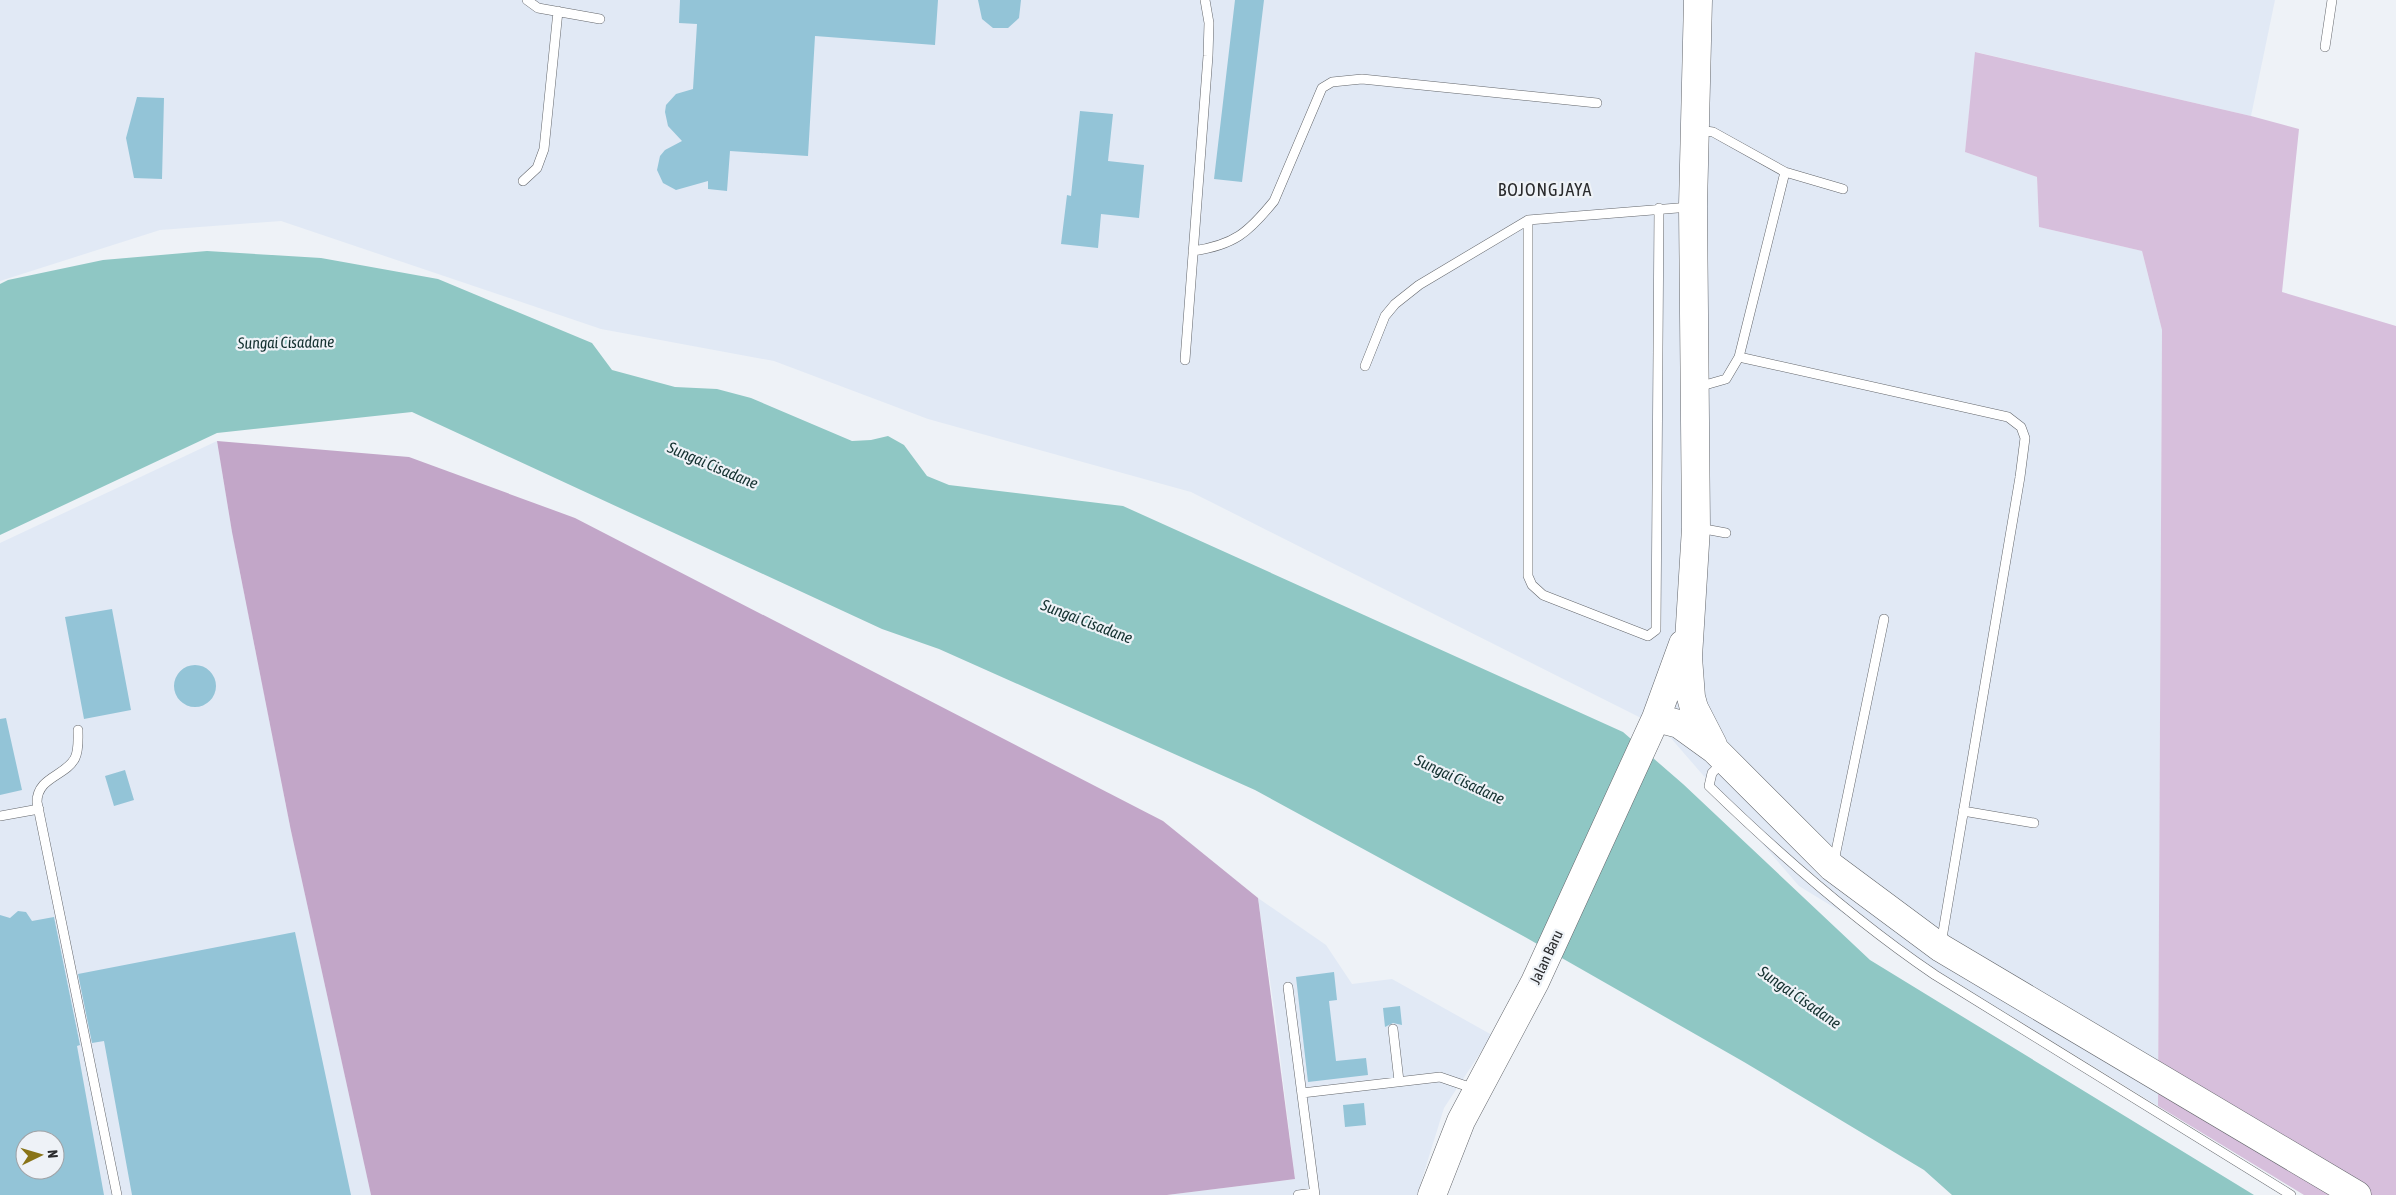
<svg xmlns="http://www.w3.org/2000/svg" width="2396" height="1195" viewBox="0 0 2396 1195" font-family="'Asap Condensed',sans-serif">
<rect width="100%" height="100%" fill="#eef2f7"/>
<!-- built -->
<path fill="#e1e9f5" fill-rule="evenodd" d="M0 0H2275L2251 116 1976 52 1965 152 2037 177 2039 227 2142 251 2162 330 2158 1106 1799 886 1663 729 1191 492 928 419 774 361 601 329 281 221 160 230 0 281Z
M217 441 232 532 291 831 371 1195H0V543ZM25 1140H55V1170H25Z
M1258 898 1326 945 1352 984 1392 979 1492 1035 1444 1108 1417 1195H1167L1295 1179 1275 1015Z"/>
<!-- green -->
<path fill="#d7bfdc" d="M1975 52 2251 116 2299 129 2282 292 2396 326V1195H2304L2158 1106 2162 330 2142 251 2039 227 2037 177 1965 152Z"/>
<!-- forest -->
<path fill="#c2a6c8" d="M217 441 409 457 575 518 1163 821 1258 898 1295 1179 1167 1195H371L291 831 232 532Z"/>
<!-- water -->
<path fill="#8fc7c4" d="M207 251 321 258 438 279 592 343 612 370 675 387 717 389 751 398 852 441 871 440 888 436 904 445 927 476 949 485 1123 506 1623 732 1683 784 1870 960 2254 1195H1952L1924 1170 1744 1062 1525 937 1255 790 939 649 882 629 412 412 217 433 0 535V284L8 280 103 260Z"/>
<!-- building -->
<path fill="#93c4d7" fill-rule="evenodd" d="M680 0H938L935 45 815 36 808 156 730 151 727 191 708 189V181L676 190 663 183 657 170 660 156 665 150 682 141 668 126 665 112 666 105 676 94 693 89 697 24 679 23Z
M978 0H1021L1019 18 1008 28H993L982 19Z
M1235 0H1264L1242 182 1214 179Z
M137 97 164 98 162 179 134 178 126 138Z
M1080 111 1113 114 1108 161 1144 165 1139 218 1101 214 1098 248 1061 244 1067 195 1071 196Z
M112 609 131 710 84 719 65 617Z
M174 686a21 21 0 1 1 42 0a21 21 0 1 1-42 0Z
M6 718 22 790 0 795V719Z
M125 770 134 800 114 806 105 776Z
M18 911 26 912 32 921 54 917 80 1045 77 1046 104 1195H0V915L10 918ZM25 1140H55V1170H25Z
M295 932 351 1195H132L104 1041 92 1043 78 974Z
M1334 972 1337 1000 1329 1001 1336 1061 1366 1058 1368 1075 1308 1082 1296 977Z
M1400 1006 1402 1025 1393 1023 1385 1027 1383 1008Z
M1364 1103 1366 1125 1345 1127 1343 1105Z"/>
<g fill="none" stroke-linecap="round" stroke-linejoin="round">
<defs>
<path id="service" d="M527 0 538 8 600 19
M2325 47 2332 0
M1698 130 1713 132 1785 172 1739 357
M1785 172 1843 189
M523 181 537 168 544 149 558 11
M1528 220V576L1532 585 1543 595 1648 636 1656 630 1659 208
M1193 251C1234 245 1248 233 1274 201L1322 88 1332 82 1362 79 1597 103
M1185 360 1208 56 1209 23 1205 0
M1365 366 1385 316 1395 304 1419 285 1528 220 1690 207
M1698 387 1726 379 1739 357 2008 417 2021 427 2025 438 2020 477 1941 944
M1699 528 1726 533
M78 730C78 740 79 750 75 758 66 776 37 777 37 802L117 1195
M1724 761 1712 773 1709 786C1779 854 1854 920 1935 975L2291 1195
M1963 811 2034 823
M0 816 39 809
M1834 861 1884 619
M1288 987 1315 1195
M1393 1029 1399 1081
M1302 1093 1440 1077 1475 1089
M1298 1195 1314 1193"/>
<path id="primary" d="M1698 0 1693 206 1696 528 1688 657 1691 697 1694 708 1713 745
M1656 718 1679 724 1715 750 1832 867 1941 948 2357 1195
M1432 1195 1461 1121 1535 982 1656 718 1683 644"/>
</defs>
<!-- service casing -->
<use href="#service" stroke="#63666b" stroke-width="10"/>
<!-- primary casing -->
<use href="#primary" stroke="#63666b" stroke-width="29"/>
<!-- service -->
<use href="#service" stroke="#fff" stroke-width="9"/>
<!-- primary -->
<use href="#primary" stroke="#fff" stroke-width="28"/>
</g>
<g text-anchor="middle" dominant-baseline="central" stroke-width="4.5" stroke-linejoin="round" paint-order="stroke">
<!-- street labels -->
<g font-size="15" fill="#2a2b2d" stroke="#eef2f7">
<text transform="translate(1546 957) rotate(-65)">Jalan Baru</text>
</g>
<!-- water labels -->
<g font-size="16" font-style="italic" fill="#143130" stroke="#eef2f7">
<text transform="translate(286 342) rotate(-1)">Sungai Cisadane</text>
<text transform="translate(713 465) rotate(23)">Sungai Cisadane</text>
<text transform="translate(1087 621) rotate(21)">Sungai Cisadane</text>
<text transform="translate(1460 779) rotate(25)">Sungai Cisadane</text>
<text transform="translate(1800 997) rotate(35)">Sungai Cisadane</text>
</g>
<!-- quarter labels -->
<g font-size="18" letter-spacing="1" fill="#2a2b2d" stroke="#eef2f7">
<text x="1545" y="189">BOJONGJAYA</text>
</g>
</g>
<!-- north arrow -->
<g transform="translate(40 1155) rotate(85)"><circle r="24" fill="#eef2f7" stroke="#a0a2a6"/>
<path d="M0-4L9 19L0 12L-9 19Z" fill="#897418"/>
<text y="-8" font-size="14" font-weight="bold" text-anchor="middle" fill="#2a2b2d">N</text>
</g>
</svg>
